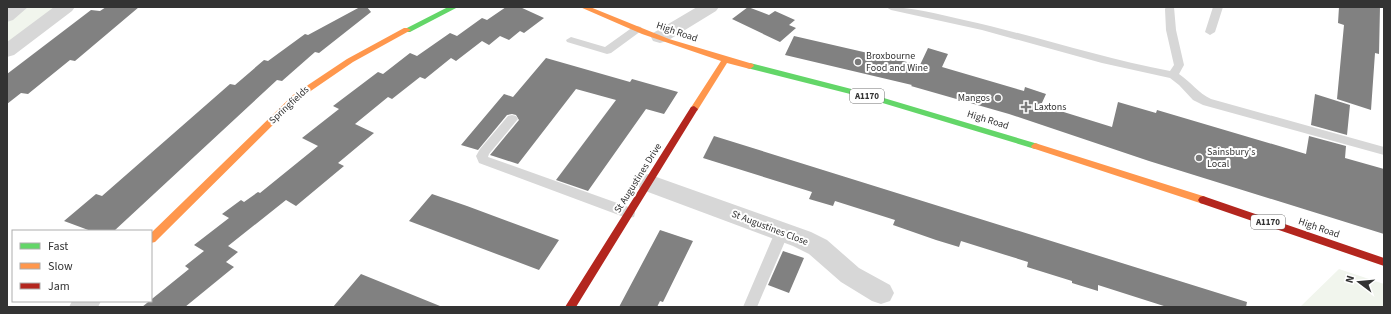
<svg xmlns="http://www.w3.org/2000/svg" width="1391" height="314" viewBox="0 0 1391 314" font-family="'Source Sans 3',sans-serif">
<rect width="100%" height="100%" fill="#fff"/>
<!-- green -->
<path fill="#f1f5ed" d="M27 7H59L7 45V22Z
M1339 269 1384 284V307H1300Z"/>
<!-- building -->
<path fill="#818181" d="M106 7H139L75 61 70 60 28 94 21 93 7 104V74L91 10 100 11Z
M360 7H367L371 12 319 53 315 52 282 81 277 80 114 231H91L64 221 96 194 102 196 230 84 235 85 264 60 268 61 305 34 308 35Z
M506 7H520L544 18 524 33 520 31 509 40 500 36 489 45 482 41 456 61 451 58 425 79 420 77 392 99 388 97 355 124 374 133 338 163 344 166 296 206 286 200 228 246 238 252 226 262 234 267 185 307H142L189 269 185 266 204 251 194 245 229 218 222 214 241 200 244 202 258 192 260 193 318 146 302 138 339 109 333 106 378 72 383 74 410 53 417 56 450 33 457 36 482 18 487 20Z
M748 7 769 15 775 11 795 20 789 25 796 28 780 42 732 19Z
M1339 7H1380L1379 54 1375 53 1371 110 1337 99 1344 25 1338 23Z
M794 36 920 65 928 48 948 54 942 67 1024 91 1025 87 1046 94 1041 105 1112 127 1118 102 1156 113 1157 110 1306 154 1309 136 1346 146 1345 158 1384 169V234L1149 161 1009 114 911 86 912 85 785 55Z
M546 58 630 82 632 79 678 92 664 114 646 109 588 191 556 180 616 100 576 89 518 164 490 155 519 120 516 115 512 114 507 115 478 150 461 145 504 94 513 97Z
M1315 94 1350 105 1347 135 1311 125Z
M714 136 1247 302 1246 307H1167L1098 285V291L1072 283V281L1027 267 1028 262 961 241 959 247 936 240 893 225 895 220 835 201 833 206 809 199 812 192 703 158Z
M432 194 467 206 559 240 539 270 409 221Z
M660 230 693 241 663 302 660 301 657 307H619Z
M783 251 804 258 789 293 768 285Z
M361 274 440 306 439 307H333Z"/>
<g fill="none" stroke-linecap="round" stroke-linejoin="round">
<!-- lane -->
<path fill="#d7d7d7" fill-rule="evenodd" d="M886 7C912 7 938 14 964 20 1033 35 1100 58 1170 71L1174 65 1166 30 1165 9 1166 7H1174L1176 30 1184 65 1179 74C1191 82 1198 93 1211 99L1384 147V155L1203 105 1193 100 1179 85 1170 78 1102 63 982 30 891 10Z
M1213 7H1223L1215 32 1210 35 1205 32Z
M637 26 641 27 642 29 641 31 611 53 607 54 567 42 566 40 571 37 605 47 633 27Z
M512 115 516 116 518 119 489 154 488 157 634 209 635 213 634 217 629 218 624 217 479 163 476 156 480 149 508 116Z
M782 227 787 228 789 232 757 307H743L775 232 777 228Z"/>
<!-- street -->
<path fill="#d7d7d7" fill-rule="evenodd" d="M7 7H28L13 20 7 22Z
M54 7H75L72 11 14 55 7 57V42Z
M697 7H719L716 11 667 41 660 43 653 41 651 37 653 33Z
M648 174 811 232 827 240 859 268 890 285 894 293 890 301 881 304 872 301 841 282 809 254 793 246 640 189 637 183 640 177Z
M72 301H101L98 307H69Z"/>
<!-- fast -->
<path fill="#63d668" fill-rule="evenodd" d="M448 7H458L410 32H407L403 30Z
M750 63 867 93 1038 144 1039 146 1035 149 866 98 747 68 746 66Z"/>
<!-- slow -->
<path fill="#ff974d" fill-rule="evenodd" d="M580 7H590L669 39 753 64 754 66 750 69 727 63 697 111H691L690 109 721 61 642 34Z
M404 28H407L411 30 353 62 299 99 155 242 151 243V233L293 95 347 59Z
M1035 143 1206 197 1208 200 1206 203 1203 204 1032 148 1031 146Z"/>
<!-- jam -->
<path fill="#b3261e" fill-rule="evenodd" d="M694 106 698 109 576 307H565L691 107Z
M1203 196 1384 258V266L1200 203 1198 200 1200 197Z"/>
</g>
<!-- markers -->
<g fill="#7a7a7a" stroke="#fff" stroke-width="1.5">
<circle cx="858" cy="62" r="4"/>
<circle cx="998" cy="98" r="4"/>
<path d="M1024 101h4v4h4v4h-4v4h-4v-4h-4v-4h4z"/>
<circle cx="1199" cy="158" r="4"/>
</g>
<g text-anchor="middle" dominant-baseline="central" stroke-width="4" stroke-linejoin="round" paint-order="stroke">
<!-- shield labels -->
<g fill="#fff" stroke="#707070" stroke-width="1">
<rect x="850" y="89" width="34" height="14" rx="3"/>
<rect x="1251" y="215" width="34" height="14" rx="3"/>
</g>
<g font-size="9" font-weight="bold" fill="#333">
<text x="867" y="96">A1170</text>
<text x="1268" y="222">A1170</text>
</g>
<!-- street labels -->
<g font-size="10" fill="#333" stroke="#fff">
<text transform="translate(677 32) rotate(19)">High Road</text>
<text transform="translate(289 105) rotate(-43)">Springfields</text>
<text transform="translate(988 120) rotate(17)">High Road</text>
<text transform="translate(638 178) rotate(-58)">St Augustines Drive</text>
<text transform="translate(770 228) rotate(21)">St Augustines Close</text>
<text transform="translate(1319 228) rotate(19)">High Road</text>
</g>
<!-- poi labels -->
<g font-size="10" fill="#333" stroke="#fff" text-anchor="start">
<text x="866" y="56">Broxbourne<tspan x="866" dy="12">Food and Wine</tspan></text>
<text x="990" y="98" text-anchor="end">Mangos</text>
<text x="1034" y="107">Laxtons</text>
<text x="1207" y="152">Sainsbury's<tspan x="1207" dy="12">Local</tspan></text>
</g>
</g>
<!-- border -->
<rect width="1391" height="314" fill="none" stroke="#333333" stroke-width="16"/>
<!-- legend -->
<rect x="12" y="230" width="140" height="72" fill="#ffffff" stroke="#adadad"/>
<rect x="20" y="243" width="20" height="6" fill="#63d668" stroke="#adadad"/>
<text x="48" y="250" font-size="12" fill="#333333">Fast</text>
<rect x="20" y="263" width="20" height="6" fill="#ff974d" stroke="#adadad"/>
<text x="48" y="270" font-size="12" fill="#333333">Slow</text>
<rect x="20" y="283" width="20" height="6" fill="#b3261e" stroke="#adadad"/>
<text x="48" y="290" font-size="12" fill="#333333">Jam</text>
<!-- north arrow -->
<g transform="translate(1359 282) rotate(286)" stroke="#ffffff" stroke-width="3" paint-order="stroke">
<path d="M0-3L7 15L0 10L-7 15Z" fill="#333333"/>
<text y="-6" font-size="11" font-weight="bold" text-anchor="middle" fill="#333333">N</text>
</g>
</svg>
